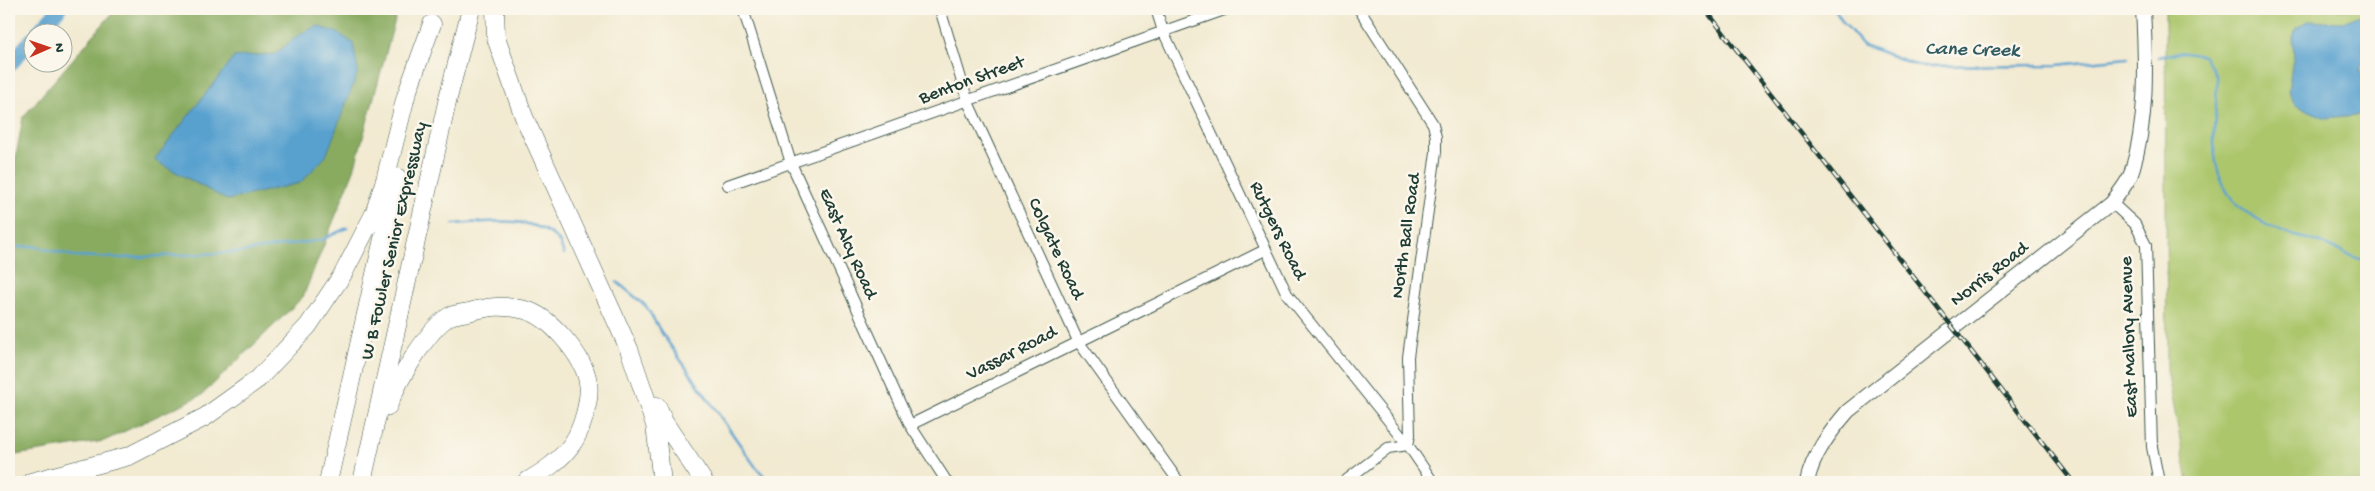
<svg xmlns="http://www.w3.org/2000/svg" width="2375" height="491" viewBox="0 0 2375 491" font-family="'Gochi Hand',sans-serif">
<rect width="100%" height="100%" fill="#fbf7ec"/>
<filter id="ink" filterUnits="userSpaceOnUse"><feTurbulence type="fractalNoise" baseFrequency=".02" numOctaves="2"/><feDisplacementMap in="SourceGraphic" scale="10" xChannelSelector="R" yChannelSelector="G"/><feConvolveMatrix kernelMatrix="1 2 1 2 8 2 1 2 1" color-interpolation-filters="sRGB"/></filter>
<filter id="wash" filterUnits="userSpaceOnUse"><feTurbulence type="fractalNoise" baseFrequency=".0096" numOctaves="4" result="noise"/><feDisplacementMap in="SourceGraphic" scale="20" xChannelSelector="R" yChannelSelector="G"/><feGaussianBlur stdDeviation="1.12" result="paint"/><feColorMatrix in="noise" values="0 0 0 0 0 0 0 0 0 0 0 0 0 0 0 0 0 1.4 0 .05"/><feComposite in="paint" operator="in"/></filter>
<g filter="url(#wash)">
<rect width="100%" height="100%" fill="#f2ead1"/>
<!-- green -->
<path fill="#acc66c" stroke="#668250" d="M2165 9H2366V482H2188L2167 370Z"/>
<!-- forest -->
<path fill="#89ab60" stroke="#54744a" d="M116 9H398L354 170 303 297 202 395 104 441 9 456V196L23 117Z"/>
<!-- water -->
<path fill="#58a1cf" stroke="#3c6f82" d="M2360 15 2366 17V58C2354 71 2365 79 2366 93 2367 99 2366 107 2366 114L2326 118 2295 105 2288 90 2294 52 2293 38 2296 28 2308 21 2343 22Z
M317 26 338 33 353 43 358 72 326 156 300 183 227 200 154 160 234 57 275 54 300 34Z"/>
<g fill="none" stroke-linecap="round" stroke-linejoin="round">
<!-- stream -->
<path stroke="#58a1cf" stroke-width="2.5" d="M1835 9 1843 22 1863 45 1919 66 2057 65 2128 58
M2159 57 2179 52 2204 56C2207 62 2214 69 2216 76 2219 91 2214 116 2214 133 2212 191 2239 217 2291 235 2300 238 2311 239 2320 243 2336 249 2350 256 2366 261
M453 224C486 222 532 214 558 240 561 243 562 250 564 254
M9 248 32 246 74 256 122 258 242 252 321 240 347 228
M617 282 646 306 661 332 755 466 770 482"/>
<!-- river -->
<path stroke="#58a1cf" stroke-width="15" d="M38 32 59 9
M9 66 32 39"/>
</g>
</g>
<g filter="url(#ink)">
<g fill="none" stroke-linecap="round" stroke-linejoin="round">
<defs>
<path id="minor" d="M743 9 791 163 910 425 947 482
M940 9 968 102 1078 341 1179 482
M1156 9 1163 31 1287 294 1408 445
M1359 9 1433 124 1436 137V152L1408 357 1410 435 1408 445 1433 482
M728 185 1227 9
M2112 203 2135 224 2146 245 2152 447 2159 482
M910 425 1265 250
M1344 482 1388 448 1408 445"/>
<path id="secondary" d="M1807 482C1813 454 1830 432 1848 411L2112 203C2118 194 2127 184 2131 174 2148 121 2146 64 2143 9"/>
<path id="motorway" d="M495 9 496 38 524 117 629 349 655 425 662 482
M388 406C397 382 428 328 450 316 456 314 463 313 469 312 489 306 504 305 525 310 550 316 584 357 588 382 591 399 582 430 572 444 560 461 543 472 526 482
M657 406 664 422 704 482
M31 482 129 456 205 417 258 379 308 326 343 274 374 214 385 180 406 96 432 24
M328 482 397 177
M362 482 448 98 471 9"/>
</defs>
<!-- minor casing -->
<use href="#minor" stroke="#3f574c" stroke-width="12"/>
<!-- secondary casing -->
<use href="#secondary" stroke="#3f574c" stroke-width="16"/>
<!-- motorway casing -->
<use href="#motorway" stroke="#3f574c" stroke-width="19"/>
<!-- minor -->
<use href="#minor" stroke="#fff" stroke-width="10"/>
<!-- secondary -->
<use href="#secondary" stroke="#fff" stroke-width="14"/>
<!-- motorway -->
<use href="#motorway" stroke="#fff" stroke-width="18"/>
<defs>
<path id="rail" d="M1705 9 2073 482"/>
</defs>
<!-- rail casing -->
<use href="#rail" stroke="#1f3d34" stroke-width="4.5"/>
<!-- rail -->
<use href="#rail" stroke="#fbf7ec" stroke-width="2.5" stroke-dasharray="8" stroke-linecap="butt"/>
</g>
</g>
<g text-anchor="middle" dominant-baseline="central" stroke-width="5" stroke-linejoin="round" paint-order="stroke">
<!-- street labels -->
<g font-size="19" fill="#1f3d34" stroke="#fbf7ec">
<text transform="translate(972 81) rotate(-20)">Benton Street</text>
<text transform="translate(1277 231) rotate(64)">Rutgers Road</text>
<text transform="translate(1407 236) rotate(-82)">North Ball Road</text>
<text transform="translate(395 241) rotate(-77)">W B Fowler Senior Expressway</text>
<text transform="translate(847 244) rotate(66)">East Alcy Road</text>
<text transform="translate(1055 249) rotate(65)">Colgate Road</text>
<text transform="translate(1990 275) rotate(-38)">Norris Road</text>
<text transform="translate(2130 337) rotate(-92)">East Mallory Avenue</text>
<text transform="translate(1012 354) rotate(-27)">Vassar Road</text>
</g>
<!-- water labels -->
<g font-size="20" font-style="italic" fill="#305b62" stroke="#fbf7ec">
<text transform="translate(1972 51) rotate(1)">Cane Creek</text>
</g>
</g>
<!-- margin -->
<rect width="2375" height="491" fill="none" stroke="#fbf7ec" stroke-width="30"/>
<!-- north arrow -->
<g transform="translate(48 48) rotate(88)"><circle r="24" fill="#fbf7ec" stroke="#a3ada2"/>
<path d="M0-4L9 19L0 12L-9 19Z" fill="#c8321e"/>
<text y="-8" font-size="14" font-weight="bold" text-anchor="middle" fill="#1f3d34">N</text>
</g>
</svg>
